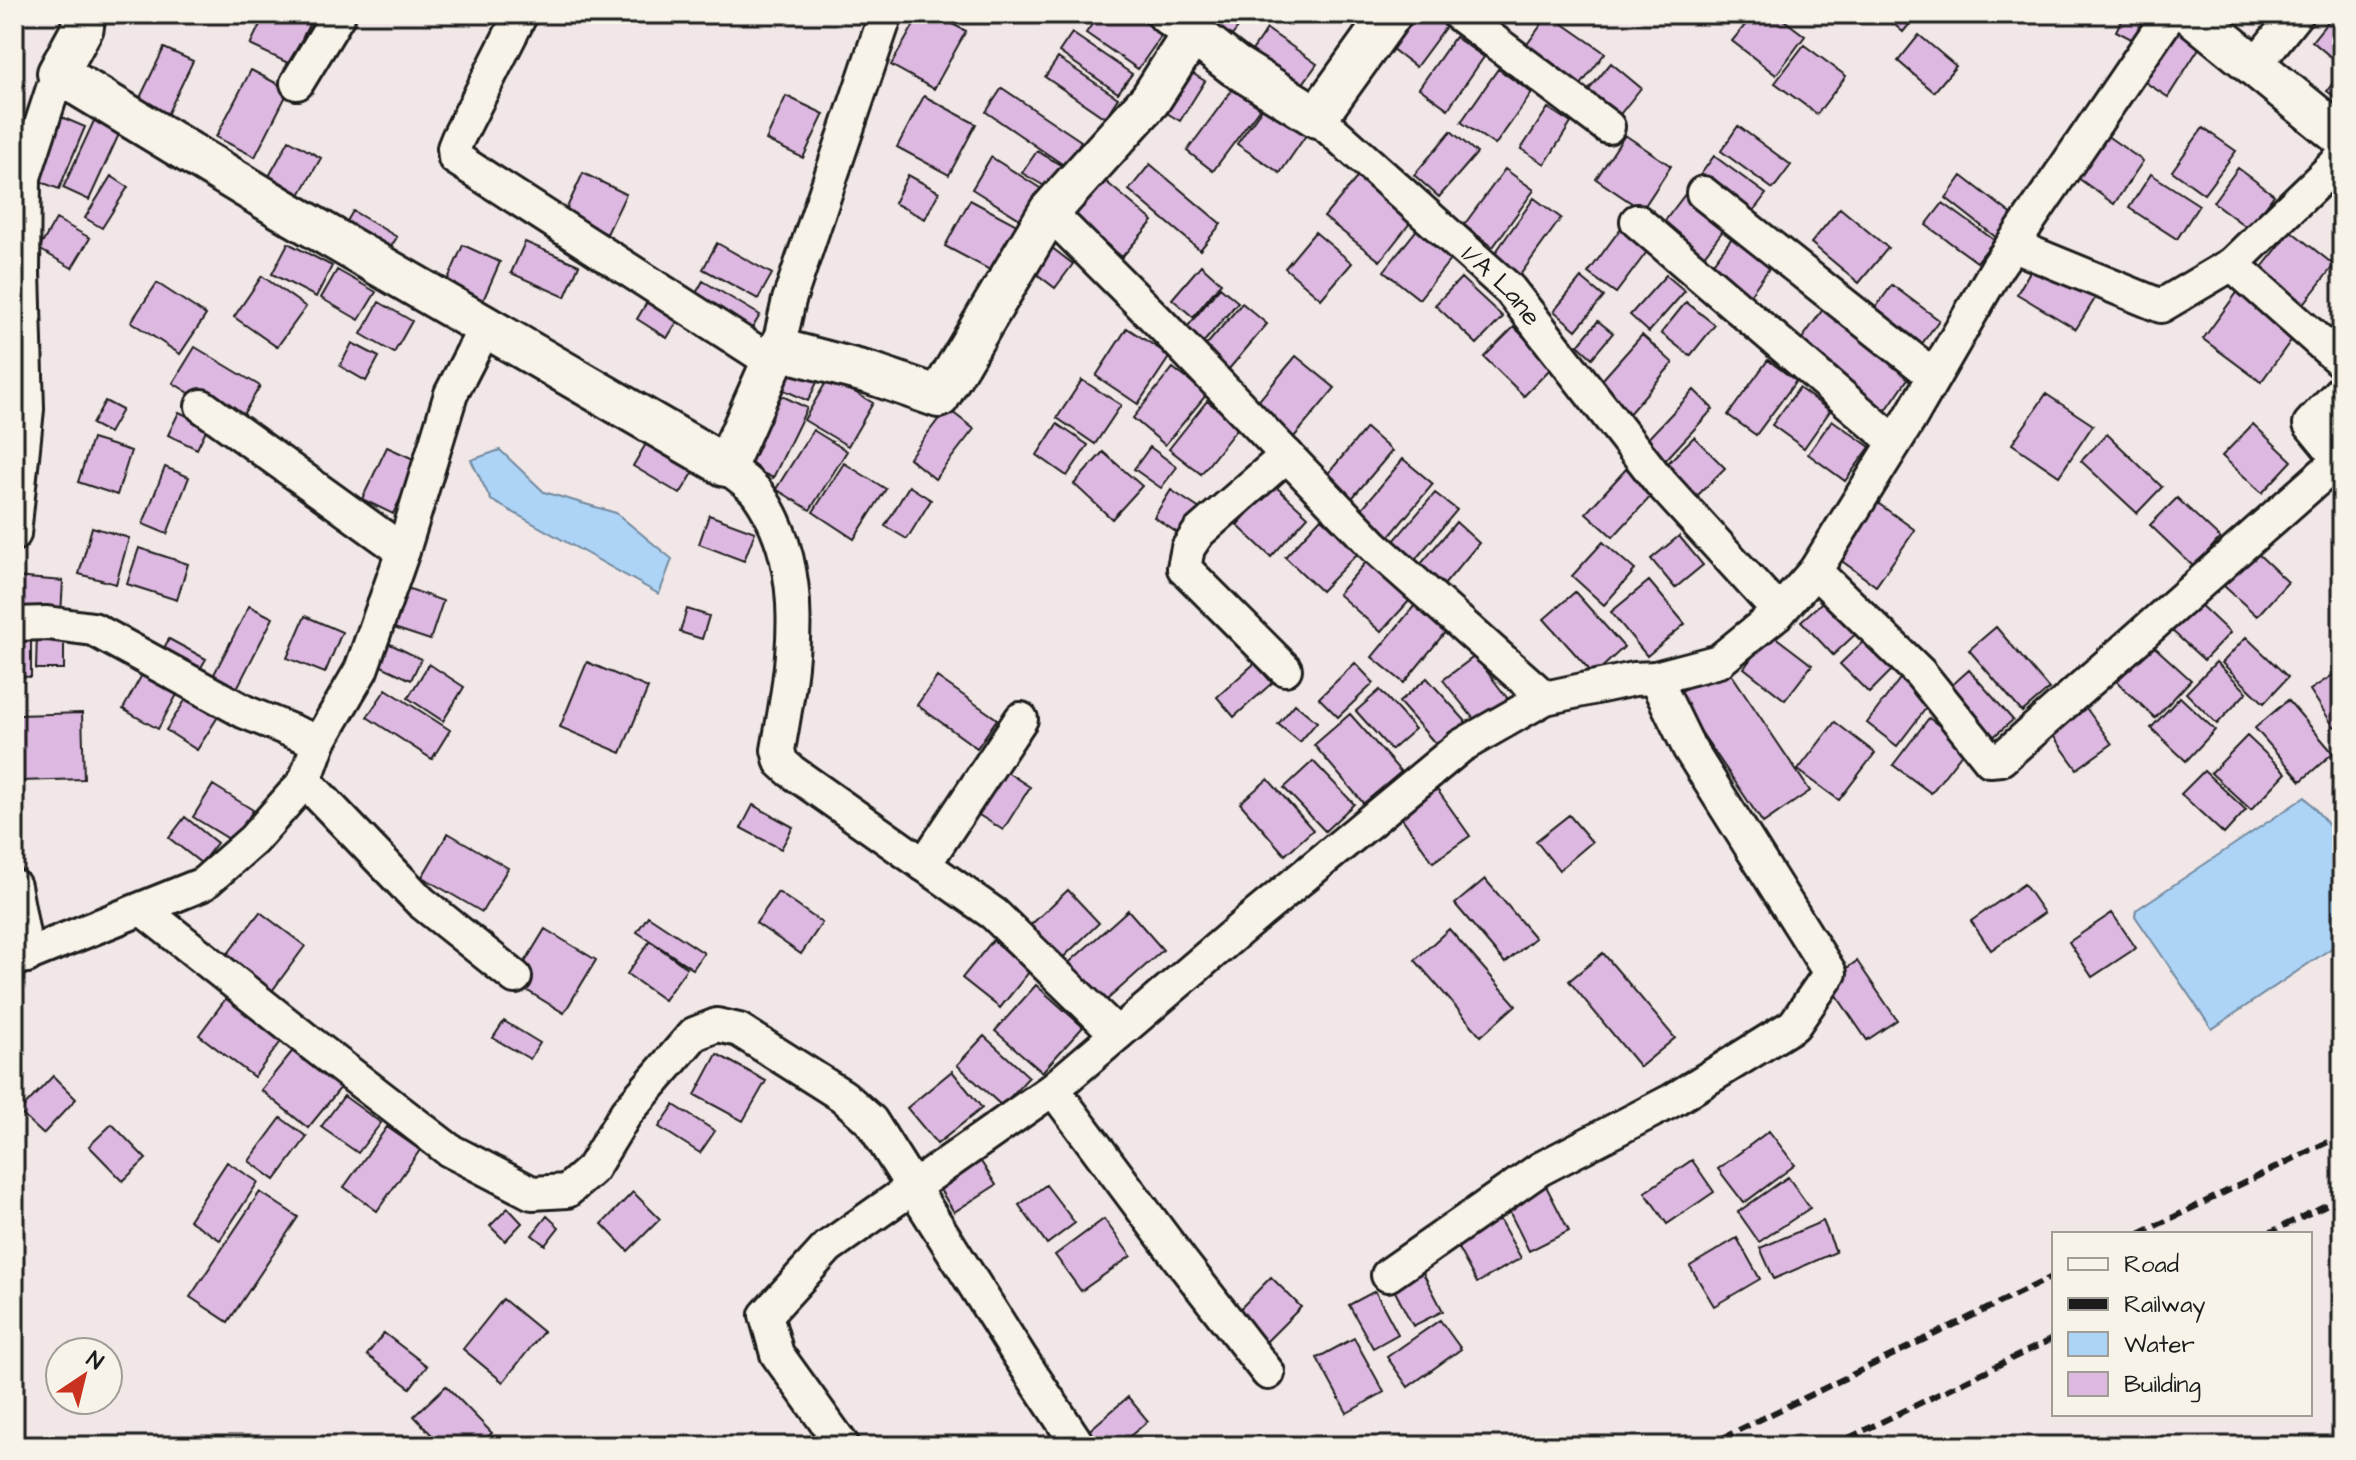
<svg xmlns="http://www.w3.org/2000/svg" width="2356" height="1460" viewBox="0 0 2356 1460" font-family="'Architects Daughter',sans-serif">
<rect width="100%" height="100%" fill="#f2e7e7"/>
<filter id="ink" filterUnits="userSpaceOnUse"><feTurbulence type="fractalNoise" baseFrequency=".0125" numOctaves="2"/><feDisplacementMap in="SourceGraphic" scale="16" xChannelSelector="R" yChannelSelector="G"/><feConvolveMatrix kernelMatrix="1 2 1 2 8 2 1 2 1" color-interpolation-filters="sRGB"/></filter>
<g filter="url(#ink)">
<!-- water -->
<path fill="#add4f7" stroke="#738a9f" stroke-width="2" d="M500 450 544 492 616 513 672 559 659 594 491 500 471 460Z
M2305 797 2342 841V941L2212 1029 2135 916 2136 910Z"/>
<!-- building -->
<path fill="#ddb8e1" stroke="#1c1c1c" stroke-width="2" d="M265 14H314L290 64 250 45Z
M920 14H933L966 31 934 89 891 65Z
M1099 14H1133L1162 35 1138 69 1086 33Z
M1194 14H1249L1223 47Z
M1397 14H1433L1447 25 1416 67 1379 39Z
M1549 14 1605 53 1577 90 1523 50Z
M1754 14H1776L1805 36 1776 75 1732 41Z
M1882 14H1918L1903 32Z
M2124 14H2143L2149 17 2137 42 2116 31Z
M2334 14H2342V58L2338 63 2312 41Z
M2170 25 2201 45 2168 97 2137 77Z
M1267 29 1317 64 1292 99 1243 64Z
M1072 33 1132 74 1118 93 1059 52Z
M1919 35 1956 66 1934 92 1898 61Z
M1455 37 1484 57 1448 109 1419 88Z
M1804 45 1846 76 1817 114 1775 83Z
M164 48 193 61 167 115 138 102Z
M1058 58 1118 98 1105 118 1045 77Z
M1611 63 1641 88 1613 123 1583 97Z
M1177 64 1205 81 1180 121 1152 104Z
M1498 69 1532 93 1495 145 1461 122Z
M251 70 289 90 255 157 216 137Z
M2342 70V102L2327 91Z
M1238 82 1265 101 1213 171 1187 151Z
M1002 88 1081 141 1065 166 986 112Z
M1273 93 1315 122 1280 173 1237 144Z
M786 96 824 114 803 158 766 140Z
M924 96 976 124 949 175 897 147Z
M1548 108 1571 123 1545 164 1521 149Z
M99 110 125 121 89 200 63 188Z
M59 116 85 127 59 189 33 179Z
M1738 126 1791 165 1773 189 1721 151Z
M2203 128 2236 151 2204 194 2172 171Z
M1451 131 1477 153 1439 197 1414 175Z
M2103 133 2143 161 2114 204 2074 175Z
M1625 135 1671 166 1642 210 1596 179Z
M289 140 321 158 293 207 262 189Z
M1037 151 1062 166 1048 188 1022 173Z
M1714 156 1766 194 1748 218 1696 181Z
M991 157 1051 195 1031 226 972 189Z
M1150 164 1221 224 1200 250 1129 190Z
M2238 168 2274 195 2249 229 2213 202Z
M1505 169 1534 190 1493 247 1464 225Z
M583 173 626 194 607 234 564 214Z
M1360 174 1414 218 1380 261 1324 217Z
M2151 174 2199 205 2177 239 2129 208Z
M908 175 939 192 925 219 894 203Z
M1098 175 1153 221 1122 257 1068 211Z
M111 176 128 187 102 228 85 218Z
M1962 176 2019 220 2002 242 1946 198Z
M1686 193 1728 224 1700 261 1658 230Z
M1534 198 1561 218 1520 275 1493 256Z
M970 200 1028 231 1003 277 945 246Z
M1943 203 1994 240 1977 262 1926 225Z
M1840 208 1888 248 1859 283 1811 243Z
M353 211 397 237 381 263 337 238Z
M56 219 90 238 72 268 39 249Z
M1419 227 1454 255 1419 299 1384 271Z
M1621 228 1649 249 1616 293 1588 273Z
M2291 231 2334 265 2302 306 2259 271Z
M1315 232 1352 263 1321 299 1285 268Z
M1735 234 1773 263 1744 303 1705 274Z
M525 242 579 265 565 297 511 273Z
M288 243 332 266 316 297 272 274Z
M717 243 772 274 758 299 703 269Z
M1047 244 1073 264 1055 288 1029 268Z
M463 245 500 262 478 312 441 295Z
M2036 261 2096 297 2076 329 2017 294Z
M1201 265 1221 283 1193 317 1172 299Z
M337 270 376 292 359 320 321 298Z
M1666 275 1685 291 1649 332 1630 315Z
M262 276 306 307 277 347 234 317Z
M1461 278 1503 317 1477 344 1435 305Z
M1581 278 1604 297 1576 330 1554 311Z
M703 281 760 315 747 337 691 302Z
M157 283 206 315 180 354 131 322Z
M1892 285 1939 320 1916 352 1869 317Z
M1220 287 1238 302 1196 351 1179 337Z
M2239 290 2297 332 2261 382 2203 339Z
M650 297 680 317 667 338 637 319Z
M379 302 412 321 394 353 361 334Z
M1686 302 1715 325 1690 356 1661 333Z
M1242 303 1267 324 1223 376 1198 355Z
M1826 305 1916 367 1882 416 1792 353Z
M1598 321 1613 333 1592 358 1578 345Z
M1514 327 1553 366 1524 396 1484 357Z
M1127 328 1170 356 1138 404 1096 376Z
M1642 335 1673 363 1627 416 1595 388Z
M352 343 379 357 366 381 340 366Z
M195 347 260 386 238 423 173 383Z
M785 354 822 372 808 401 771 384Z
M1296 356 1335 388 1289 443 1250 411Z
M1768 360 1796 381 1756 435 1728 415Z
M1173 368 1207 394 1165 445 1133 418Z
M829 377 873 403 848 446 804 420Z
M1082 380 1121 405 1095 444 1057 418Z
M1799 388 1830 411 1804 448 1772 425Z
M1694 390 1713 409 1660 466 1640 447Z
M772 391 807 408 773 478 738 461Z
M2046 394 2093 425 2059 476 2012 444Z
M105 401 122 410 109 433 92 424Z
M1207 401 1239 426 1201 474 1169 449Z
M947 408 974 429 935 479 909 458Z
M179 412 208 426 197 449 168 435Z
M1832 420 1870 447 1845 481 1808 454Z
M1057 424 1088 445 1067 476 1037 455Z
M2253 424 2292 461 2262 493 2222 456Z
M1366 428 1392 451 1348 503 1322 481Z
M813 430 847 451 810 510 776 489Z
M2107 434 2162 487 2137 513 2081 461Z
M1694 437 1725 468 1693 500 1662 469Z
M92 439 131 451 117 495 78 482Z
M647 442 695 470 680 494 633 466Z
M387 447 418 461 393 514 362 499Z
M1150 447 1177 467 1161 488 1134 469Z
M1103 452 1142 486 1112 519 1074 484Z
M1403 459 1433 484 1384 543 1354 518Z
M844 463 886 489 854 539 813 512Z
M165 467 189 477 167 534 143 524Z
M1627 468 1654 493 1613 537 1586 513Z
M1274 485 1308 516 1271 557 1237 525Z
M909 486 931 500 907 539 885 526Z
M1171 490 1200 509 1182 536 1154 517Z
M1435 493 1457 510 1409 567 1387 549Z
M2177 498 2220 538 2194 567 2150 525Z
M1875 501 1915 530 1876 586 1835 556Z
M709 515 755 532 744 561 699 544Z
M1321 518 1358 553 1321 591 1285 557Z
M1456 522 1479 543 1439 591 1415 571Z
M92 527 129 538 116 584 79 574Z
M1679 536 1703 565 1675 588 1651 559Z
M1603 542 1635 570 1604 605 1572 576Z
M139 548 188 564 177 600 127 584Z
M2256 552 2288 582 2257 616 2224 586Z
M1367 561 1410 600 1381 632 1338 594Z
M14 577 63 581 61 615 14 611Z
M1649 581 1685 624 1647 656 1611 612Z
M399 585 443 601 430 640 385 625Z
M1575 592 1624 647 1594 675 1544 619Z
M1829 596 1860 630 1833 655 1801 621Z
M2195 600 2230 633 2204 660 2169 628Z
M1415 605 1447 630 1404 683 1372 657Z
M249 606 273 618 234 694 210 682Z
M687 609 709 616 702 639 680 632Z
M305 616 342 632 325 673 287 658Z
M1996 627 2049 689 2022 712 1969 650Z
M37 633H64V669H36Z
M1770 633 1812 665 1785 700 1744 668Z
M14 635H31V677L14 676Z
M1869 636 1897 665 1869 693 1840 664Z
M2246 637 2288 677 2264 703 2222 663Z
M169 639 206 659 195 678 158 658Z
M2148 641 2191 680 2155 718 2111 676Z
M386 642 421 659 411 680 375 663Z
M1475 656 1508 699 1477 723 1443 680Z
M587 662 648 688 621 753 560 727Z
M2216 662 2247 692 2217 724 2186 693Z
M1255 663 1272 683 1234 717 1217 697Z
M1355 663 1374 683 1338 717 1319 698Z
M1724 663 1810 791 1763 823 1676 695Z
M429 664 464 687 443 721 408 698Z
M2342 669V722L2334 727 2310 690Z
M1969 670 2013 720 1985 744 1942 694Z
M144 671 179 691 158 729 123 709Z
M1902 676 1933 699 1897 746 1867 723Z
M937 677 997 719 977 748 917 705Z
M1427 678 1469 725 1441 750 1399 702Z
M386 689 450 730 432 759 367 717Z
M1380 690 1415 729 1391 750 1356 711Z
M188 696 219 715 197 750 166 730Z
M2180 697 2215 730 2186 761 2151 728Z
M2288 700 2333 753 2301 781 2255 728Z
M1295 704 1317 722 1300 742 1278 724Z
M2084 705 2112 744 2077 769 2049 730Z
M82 713 84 779 21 781 19 715Z
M1350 714 1401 772 1364 804 1314 745Z
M1929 718 1967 747 1931 793 1893 765Z
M1835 722 1875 753 1839 800 1798 770Z
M2247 736 2286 773 2251 810 2211 773Z
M1313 761 1354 804 1325 831 1284 788Z
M1002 769 1030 787 1003 830 974 812Z
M2204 771 2246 810 2224 834 2181 794Z
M1268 779 1313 830 1285 855 1240 803Z
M213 785 253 810 234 842 193 817Z
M1434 785 1470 836 1433 862 1397 811Z
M753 805 793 827 781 849 741 828Z
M1569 815 1592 842 1559 870 1536 841Z
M185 817 217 843 201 863 169 838Z
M448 833 508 868 482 912 422 877Z
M1485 879 1535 938 1505 963 1455 904Z
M2024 884 2044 913 1991 950 1971 921Z
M1068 890 1099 923 1052 968 1020 935Z
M778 892 822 923 801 954 756 923Z
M1128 910 1163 950 1100 1006 1064 967Z
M260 912 305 946 269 995 223 960Z
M2112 913 2136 948 2092 977 2069 942Z
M648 916 704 953 693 969 637 932Z
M545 929 596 960 564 1013 513 982Z
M1449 929 1516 1005 1481 1036 1415 960Z
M993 940 1030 971 1000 1008 962 978Z
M650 941 687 968 664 1000 627 974Z
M1603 953 1675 1038 1640 1067 1569 981Z
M1857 961 1897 1020 1867 1040 1827 982Z
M1036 985 1083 1027 1042 1072 995 1031Z
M227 997 283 1039 254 1077 199 1035Z
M504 1021 540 1043 530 1059 493 1038Z
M984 1036 1029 1077 1002 1106 957 1065Z
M299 1043 346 1081 308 1128 261 1090Z
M717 1054 766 1081 743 1121 695 1095Z
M952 1071 982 1108 937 1144 907 1108Z
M53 1076 76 1099 43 1134 19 1112Z
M344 1096 381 1123 358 1153 321 1127Z
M674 1105 715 1131 700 1153 659 1127Z
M281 1118 307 1137 275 1180 249 1161Z
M112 1124 146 1159 123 1181 89 1146Z
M387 1127 420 1150 377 1211 344 1187Z
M1769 1131 1795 1165 1744 1203 1718 1169Z
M976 1154 996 1185 954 1212 934 1180Z
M1692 1160 1714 1192 1667 1224 1645 1192Z
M227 1162 258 1182 220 1240 189 1220Z
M1788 1177 1810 1208 1759 1242 1738 1212Z
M1046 1185 1075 1223 1047 1244 1019 1205Z
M1546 1186 1569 1231 1529 1251 1506 1205Z
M260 1192 298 1217 228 1322 190 1297Z
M633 1192 660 1219 628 1251 602 1224Z
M508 1208 522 1223 505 1241 490 1226Z
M1497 1215 1521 1258 1477 1283 1453 1239Z
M547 1216 559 1227 545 1245 532 1235Z
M1104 1219 1131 1256 1081 1291 1055 1255Z
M1823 1221 1836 1252 1774 1279 1760 1248Z
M1737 1238 1760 1279 1714 1306 1690 1266Z
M1421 1269 1443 1311 1413 1326 1391 1284Z
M1271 1277 1301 1307 1262 1346 1232 1317Z
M1375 1291 1398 1334 1373 1348 1349 1305Z
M503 1299 543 1332 503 1382 463 1349Z
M1440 1320 1461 1349 1408 1387 1387 1357Z
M384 1333 427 1366 410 1388 367 1355Z
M1354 1338 1384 1392 1347 1413 1317 1358Z
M446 1386 492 1433 479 1446H442L414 1416Z
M1128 1397 1148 1421 1118 1446H1083L1078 1440Z"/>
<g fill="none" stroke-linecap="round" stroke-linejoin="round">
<defs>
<g id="minor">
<path d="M521 14 458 138 454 148 455 158 772 362"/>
<path d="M1458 14 1608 127"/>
<path d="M2256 64 2296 14"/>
<path d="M297 83 339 14"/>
<path id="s1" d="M1317 117 1510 290 1660 482 1779 612"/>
<path d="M2342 158 2232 264 2342 362"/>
<path d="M1703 193 1934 376"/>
<path d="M1049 212 1156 319 1374 546 1545 698"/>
<path d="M1637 221 1895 442"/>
<path d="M2012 245 2161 306 2232 264"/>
<path d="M778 349 789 300 886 14"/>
<path d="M2342 390 2310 424 2342 463"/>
<path d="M202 406 403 551"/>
<path d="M726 466C736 475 750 483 758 494 811 569 793 667 778 750L781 762 791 771 994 914 1117 1034"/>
<path d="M14 534 27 409 23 272 24 177 58 73"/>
<path d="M1815 571 1920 673 1990 760 2001 759 2339 460"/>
<path d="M14 624 47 623 93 629 245 712 319 742"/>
<path d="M1285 669 1184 568 1188 548 1199 532 1287 455"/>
<path d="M305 781 421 902 515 977"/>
<path d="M924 865 1021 719"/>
<path d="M14 886 27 956"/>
<path d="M142 909 308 1041 449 1150 532 1193 567 1191 592 1169 626 1113 694 1034 717 1025 739 1030 843 1096 871 1121 1020 1357 1079 1446"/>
<path d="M14 960 203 884 253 840 305 781 319 742 361 670 403 551 451 394 486 326"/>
<path d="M1053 1089 1181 1261 1268 1373"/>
<path d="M1388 1275 1540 1169 1673 1100 1794 1025 1830 973 1689 748 1655 678"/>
<path d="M843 1446 777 1354 766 1315 828 1247 1053 1089 1246 924 1461 746 1545 698 1634 679 1655 678 1719 661 1779 612 1815 571 1909 420 1998 266 2170 14"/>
</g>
<path id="tertiary" d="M83 14V27L58 73 279 207 726 466 778 349 873 374 939 397 1049 212 1150 100 1193 33
M1168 14 1235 66 1317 117 1391 14
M2191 14 2342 137"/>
</defs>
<!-- minor casing -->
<use href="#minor" stroke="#1c1c1c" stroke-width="38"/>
<!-- tertiary casing -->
<use href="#tertiary" stroke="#1c1c1c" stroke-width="46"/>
<!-- minor -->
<use href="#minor" stroke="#f7f3e8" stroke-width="32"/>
<!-- tertiary -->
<use href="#tertiary" stroke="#f7f3e8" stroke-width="40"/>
<!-- rail -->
<path stroke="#1c1c1c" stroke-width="6" stroke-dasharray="12 6" stroke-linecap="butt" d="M2139 1234 2342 1135
M2267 1234 2342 1197
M1706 1446 2054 1276
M1832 1446 2054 1338"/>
</g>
</g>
<g text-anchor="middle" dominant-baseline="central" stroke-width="8" stroke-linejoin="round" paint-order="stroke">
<!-- street labels -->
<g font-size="26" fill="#1c1c1c" stroke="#f7f3e8">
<text stroke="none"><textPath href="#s1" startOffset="250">1/A Lane</textPath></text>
</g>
</g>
<!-- margin -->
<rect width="2356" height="1460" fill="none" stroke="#f7f3e8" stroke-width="48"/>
<rect x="24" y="24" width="2308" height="1412" fill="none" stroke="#1c1c1c" stroke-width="3" filter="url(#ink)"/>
<!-- legend -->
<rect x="2052" y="1232" width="260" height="184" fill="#f7f3e8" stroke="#9f9d96" stroke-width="2"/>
<rect x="2068" y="1258" width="40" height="12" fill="#f7f3e8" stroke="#9f9d96" stroke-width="2"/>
<text x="2124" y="1272" font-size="24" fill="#1c1c1c">Road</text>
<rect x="2068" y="1298" width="40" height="12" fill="#1c1c1c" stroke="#9f9d96" stroke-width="2"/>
<text x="2124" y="1312" font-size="24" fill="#1c1c1c">Railway</text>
<rect x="2068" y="1332" width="40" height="24" fill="#add4f7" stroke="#9f9d96" stroke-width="2"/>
<text x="2124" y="1352" font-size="24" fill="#1c1c1c">Water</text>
<rect x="2068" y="1372" width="40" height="24" fill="#ddb8e1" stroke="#9f9d96" stroke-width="2"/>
<text x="2124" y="1392" font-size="24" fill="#1c1c1c">Building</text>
<!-- north arrow -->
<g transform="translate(84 1376) rotate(35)"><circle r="38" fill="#f7f3e8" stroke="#9f9d96" stroke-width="2"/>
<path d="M0-6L14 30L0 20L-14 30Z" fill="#c8321e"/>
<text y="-12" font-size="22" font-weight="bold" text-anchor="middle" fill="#1c1c1c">N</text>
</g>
</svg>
